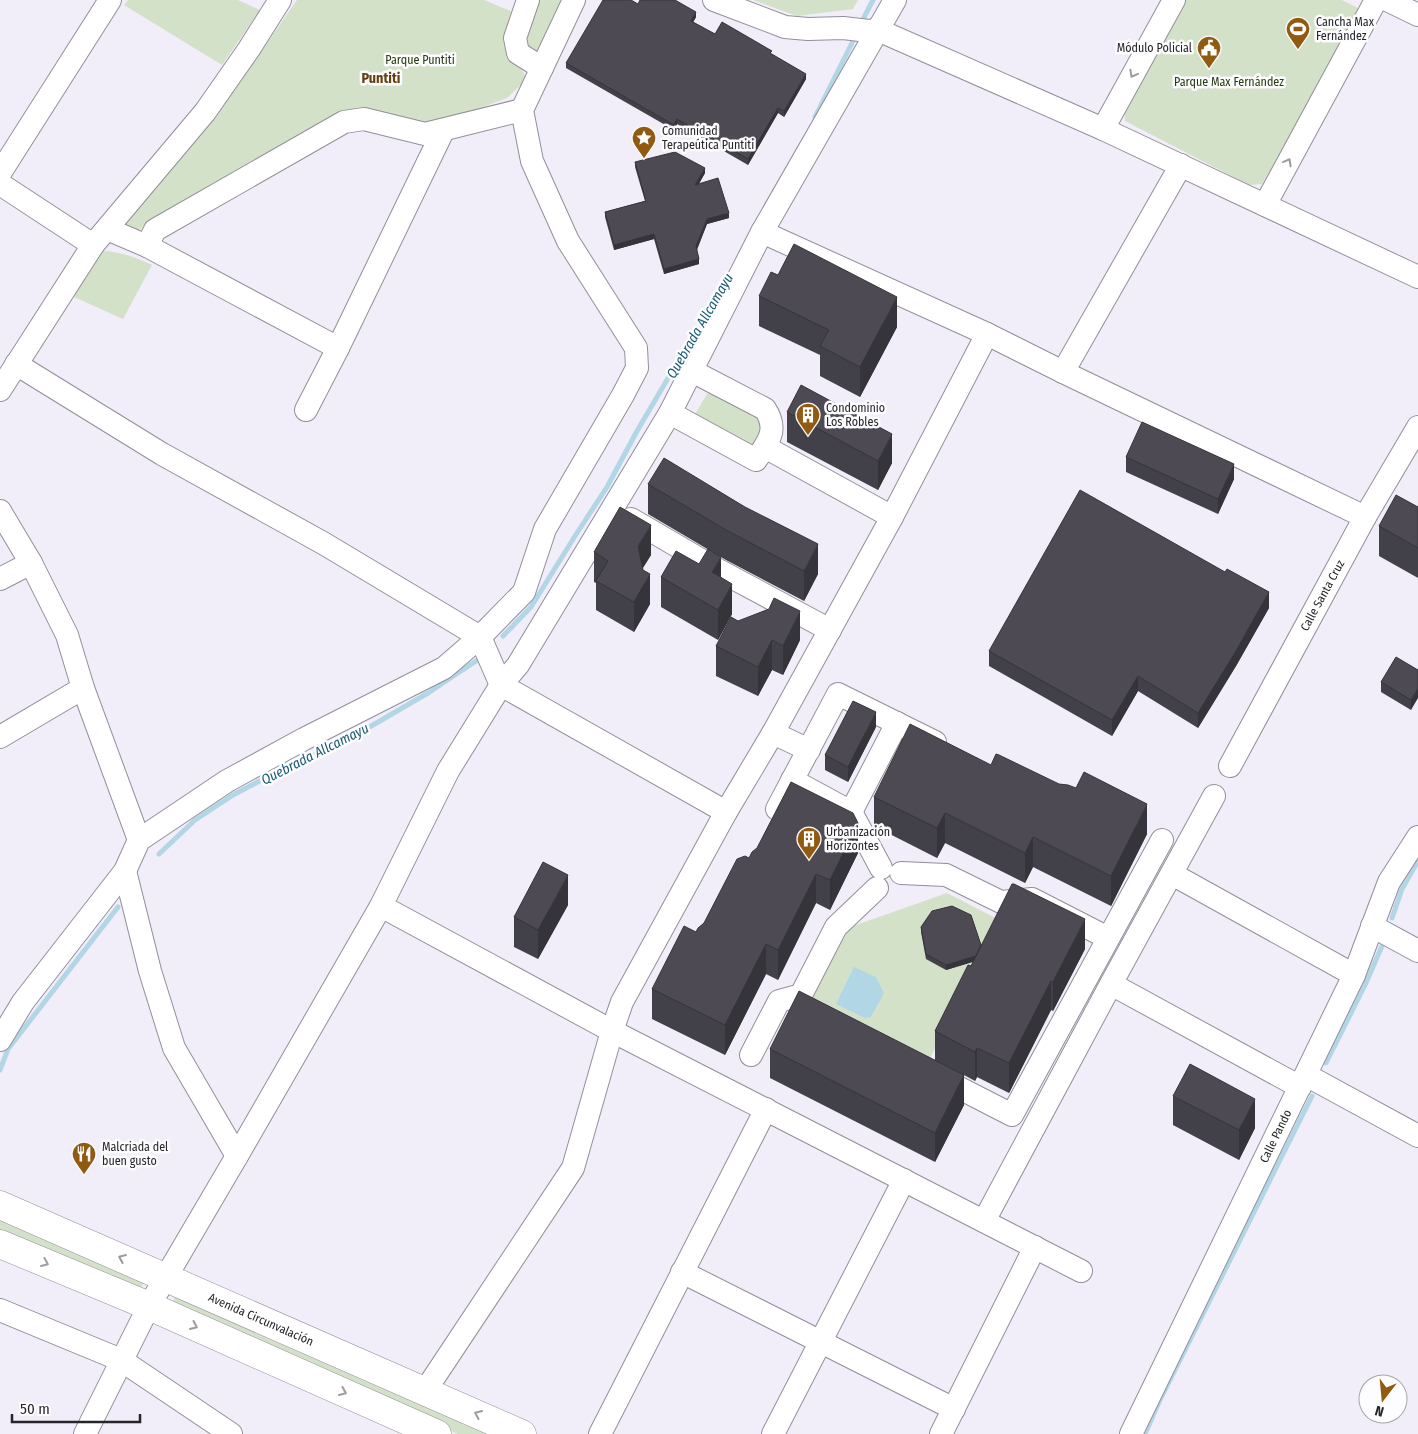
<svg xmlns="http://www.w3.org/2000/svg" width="1418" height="1434" viewBox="0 0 1418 1434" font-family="'Fira Sans Condensed',sans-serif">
<rect width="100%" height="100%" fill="#f1edf9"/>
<!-- green -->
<path fill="#d3e1c9" d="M128 0H238L260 10 222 65 124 5Z
M297 0H484L518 14 509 59 522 70 527 79 507 98 475 110 421 123 358 109 337 115 139 230 121 224 218 113Z
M535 0H563L539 54 526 47 520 35Z
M753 0H858L853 9 797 16Z
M1185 0H1342L1360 9 1358 18 1262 184 1249 185 1125 121 1124 103 1183 1Z
M103 251C122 252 134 257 152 265L123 319 72 296Z
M710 389 766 423 753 449 692 419Z
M947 893 1001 921 927 1064 808 1004 842 930Z
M0 1214 147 1277 137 1294 0 1235Z
M179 1290 502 1434H458L169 1308Z"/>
<!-- water -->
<path fill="#b1d6e6" d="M854 967 876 977 884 993 871 1017 865 1018 836 1004Z"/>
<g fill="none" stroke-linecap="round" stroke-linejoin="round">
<!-- stream -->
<path stroke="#b1d6e6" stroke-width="5" d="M860 25 873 0
M815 117 856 35
M503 636 531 607 575 536 607 487 637 431 674 368 702 327
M159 854 195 820 233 795 288 766 342 743 428 693 476 661
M1392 918 1402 889 1418 861
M1326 1063 1365 985 1382 946
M0 1070 8 1049 118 907
M1145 1434 1159 1402 1312 1096"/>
<defs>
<g id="minor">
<path d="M528 0 515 38 518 53 542 68"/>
<path d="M714 0 785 27 808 29 843 28 869 31 878 30 1103 129 1418 277"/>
<path d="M1387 0 1418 15"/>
<path d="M1103 129 1174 0"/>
<path d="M0 173 110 0"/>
<path d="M0 184 93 245"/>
<path d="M1265 205 1376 0"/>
<path d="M107 229 147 246 338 348"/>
<path d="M762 232 987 334 1063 372 1365 517"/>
<path d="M147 246 155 230 344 122 364 119 425 134 522 110"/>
<path d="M16 364 162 454 323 543 480 637 501 685 726 812"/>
<path d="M1063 372 1181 165"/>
<path d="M0 390 93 245 205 112 249 49 280 0"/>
<path d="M306 410 338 348 443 131"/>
<path d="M670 413 756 460C768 442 779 430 765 409L692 371"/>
<path d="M765 447 892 517"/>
<path d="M0 511 31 563 67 635 83 688 139 840"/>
<path d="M631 519 720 571 830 630"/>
<path d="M0 579 31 563"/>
<path d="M773 733 809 750"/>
<path d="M0 737 83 688"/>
<path id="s1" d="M1230 766 1365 517 1418 427"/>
<path d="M792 780 851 812 881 868"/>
<path d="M777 809 838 694 935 742"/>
<path d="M851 812 897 723"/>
<path d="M125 871 150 971 174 1048 237 1156"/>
<path d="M901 873 946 875 1001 902 1032 899 1108 938"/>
<path d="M1172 874 1354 975"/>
<path d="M381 906 612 1031 1081 1271"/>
<path d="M1372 926 1418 951"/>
<path d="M1111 984 1300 1087"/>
<path d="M0 1040 23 1002 125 871 139 840 227 781 304 739 444 668 480 637 524 592 545 529 623 395 637 368 636 348 568 241 532 161 522 110 574 0"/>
<path d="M751 1055 779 1001 801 995 836 927 877 888"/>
<path d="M1306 1075 1418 1136"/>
<path d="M938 1077 1012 1115 1162 840"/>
<path d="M984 1221 1111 984 1214 796"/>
<path d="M682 1272 954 1409"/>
<path d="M0 1310 121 1360 231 1434"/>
<path d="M425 1391 573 1168 612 1031 622 1002 726 812 773 733 892 517 987 334"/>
<path d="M85 1434 149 1306 237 1156 381 906 448 771 501 685 518 665 670 413 762 232 895 0"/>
<path d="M600 1434 766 1109"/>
<path d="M773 1434 904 1180"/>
<path d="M941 1434 1035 1247"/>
<path id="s2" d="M1131 1434 1354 975 1389 882 1418 837"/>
</g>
<g id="major">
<path id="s3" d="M0 1205 522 1434"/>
<path d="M0 1244 149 1306 437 1434"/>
</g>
</defs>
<!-- minor casing -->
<use href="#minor" stroke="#938f9a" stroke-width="24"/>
<!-- major casing -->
<use href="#major" stroke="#938f9a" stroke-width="29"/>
<!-- minor -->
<use href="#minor" stroke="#fff" stroke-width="22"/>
<!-- major -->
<use href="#major" stroke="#fff" stroke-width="28"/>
</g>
<!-- wall -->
<path fill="#424048" d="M638 4 696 17 693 22 715 34 772 54 806 79 784 117 778 113 748 165 677 124 674 130 566 68V63Z
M635 162 705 173 699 184 729 218 707 224 697 250 699 264 664 274 654 239 614 250 605 217V212L645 201 635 167Z
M759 296 897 327 860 397 820 376V355L759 326Z
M787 412 892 463 878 490 787 442Z
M1126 457 1234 479 1218 514 1126 472Z
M648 484 818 574 804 601 726 560 648 514Z
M1418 507V578L1379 556V526Z
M594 552 651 555 642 569 650 604 634 632 596 610V583L594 582Z
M661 577H721L732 614 718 640 661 607Z
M1269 608 1236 666 1198 728 1138 691 1112 736 989 666V651Z
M738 621 800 640 783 675 772 670 758 696 716 676V646Z
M1418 670 1411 710 1381 692V682Z
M876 727 848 782 825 770V755Z
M991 765 1059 784 1147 834 1111 906 1033 867 1025 883 945 843 937 858 874 826V797Z
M858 853 830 910 816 903 778 980 766 974 725 1055 652 1019V989L696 932 704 923 749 858Z
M568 905 538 959 514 947V917Z
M921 927 981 945 1085 949 1053 1011 1051 1010 1009 1093 977 1077 975 1081 964 1075V1105L935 1162 770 1078V1049L935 1060V1031L973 962 946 970 926 959 921 932Z
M1173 1096 1255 1128 1239 1160 1173 1125Z"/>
<!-- shaded-wall -->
<path fill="#36343b" d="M696 12V17L691 26V21Z
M806 74V79L784 117V111Z
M778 108V113L748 165V159Z
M677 119V124L674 130V125Z
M705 168V173L695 190V185Z
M729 213V218L707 224 696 251V246L707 219Z
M654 234V239L614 250V245Z
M699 259V264L664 274V269Z
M897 297V327L860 397V367Z
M892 434V463L878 490V461Z
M1234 464V479L1218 514V499Z
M651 525V555L638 576V546Z
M818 544V574L804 601V571Z
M721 557V586L712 572Z
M650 574V604L634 632V602Z
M732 584V614L718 640V610Z
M1269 592V608L1236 666 1198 728V713Z
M800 611V640L783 675V646Z
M772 640V670L758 696V667Z
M1138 676V691L1112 736V720Z
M1418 688V698L1411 710V700Z
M876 712V727L848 782V767Z
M1147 804V834L1111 906V876Z
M945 813V843L937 858V828Z
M858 823V853L830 910V880Z
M1033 837V867L1025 883V853Z
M816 874V903L778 980V950Z
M568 875V905L538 959V930Z
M1085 919V949L1053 1011V982Z
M766 944V974L725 1055V1025Z
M984 953V958L946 970V965Z
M1051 981V1010L1009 1093V1063Z
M977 1048V1077L975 1081V1052Z
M964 1075V1105L935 1162V1133Z
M1255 1099V1128L1239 1160V1130Z"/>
<!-- building -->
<path fill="#4d4a54" stroke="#36343b" d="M603 0H631L638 4 640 0H675L696 12 691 21 715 34 722 22 772 51 770 53 806 74 784 111 778 108 748 159 677 119 674 125 566 63Z
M675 152 705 168 695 185 718 178 729 213 707 219 696 246 699 259 664 269 654 234 614 245 605 212 646 201 635 162Z
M794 244 897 297 860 367 820 346 829 330 759 296 771 272 778 275Z
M801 385 892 434 878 461 787 412Z
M1142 422 1234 464 1218 499 1126 457Z
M664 458 745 507 818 544 804 571 726 530 648 484Z
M1080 490 1225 572 1227 569 1269 592 1236 651 1198 713 1138 676 1112 720 989 651Z
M1396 495 1418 507V548L1379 526Z
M620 507 651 525 638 546 643 570 650 574 634 602 596 581 608 561 594 552Z
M708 549 721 557 712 572 732 584 718 610 661 577 676 551 699 564Z
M774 598 800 611 783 646 772 640 758 667 716 646 731 617 738 621 769 609Z
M1396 657 1418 670V688L1411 700 1381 682Z
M853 701 876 712 848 767 825 755Z
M910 724 991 765 996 754 999 755 1059 784 1068 785 1076 788 1084 772 1147 804 1111 876 1033 837 1025 853 945 813 937 828 874 797Z
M791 782 853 813 858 823 830 880 816 874 778 950 766 944 725 1025 652 989 684 926 696 932 698 928 704 923 737 859 745 856 749 858 752 852 757 848Z
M543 862 568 875 538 930 514 917Z
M1012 884H1014L1085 919 1053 982 1051 981 1009 1063 977 1048 975 1052 935 1031 968 965 971 966Z
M952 906 971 915 981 945 976 956 946 965 926 954 921 927 932 911Z
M799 991 964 1075 935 1133 770 1049Z
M1190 1064 1255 1099 1239 1130 1173 1096Z"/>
<!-- one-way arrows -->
<defs><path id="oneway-chevron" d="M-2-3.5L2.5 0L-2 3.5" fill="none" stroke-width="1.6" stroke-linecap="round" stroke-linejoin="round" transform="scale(1.25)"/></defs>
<g stroke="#9d9d9f">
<use href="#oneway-chevron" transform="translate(1133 74) rotate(119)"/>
<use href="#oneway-chevron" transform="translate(1288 162) rotate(-61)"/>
<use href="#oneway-chevron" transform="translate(122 1258) rotate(-157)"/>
<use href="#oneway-chevron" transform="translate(45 1263) rotate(23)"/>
<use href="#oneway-chevron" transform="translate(194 1326) rotate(24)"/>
<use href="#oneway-chevron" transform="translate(343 1392) rotate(24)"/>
<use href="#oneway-chevron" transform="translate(478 1414) rotate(-156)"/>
</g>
<!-- icons -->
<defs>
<symbol id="stadium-pin" viewBox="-11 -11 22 30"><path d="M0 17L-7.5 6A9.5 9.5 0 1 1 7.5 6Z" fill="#915a11" stroke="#fdfcfe"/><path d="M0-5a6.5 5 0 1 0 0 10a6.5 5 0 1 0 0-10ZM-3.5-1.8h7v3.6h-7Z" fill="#fff"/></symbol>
<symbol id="civic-pin" viewBox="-11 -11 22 30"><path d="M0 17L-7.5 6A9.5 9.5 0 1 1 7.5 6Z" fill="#915a11" stroke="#fdfcfe"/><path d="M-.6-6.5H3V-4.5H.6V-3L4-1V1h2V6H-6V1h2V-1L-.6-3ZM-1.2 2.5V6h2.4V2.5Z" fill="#fff"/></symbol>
<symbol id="sight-pin" viewBox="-11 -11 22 30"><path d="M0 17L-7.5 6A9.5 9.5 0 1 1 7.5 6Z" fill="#915a11" stroke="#fdfcfe"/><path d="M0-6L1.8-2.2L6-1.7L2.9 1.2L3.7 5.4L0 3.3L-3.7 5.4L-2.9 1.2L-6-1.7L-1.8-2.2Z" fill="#fff"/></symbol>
<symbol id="building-pin" viewBox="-11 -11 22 30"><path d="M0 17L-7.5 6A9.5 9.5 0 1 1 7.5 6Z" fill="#915a11" stroke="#fdfcfe"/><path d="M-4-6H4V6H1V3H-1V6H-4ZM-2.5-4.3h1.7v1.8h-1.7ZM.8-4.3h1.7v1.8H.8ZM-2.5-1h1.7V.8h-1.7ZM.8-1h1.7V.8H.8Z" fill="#fff"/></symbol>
<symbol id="restaurant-pin" viewBox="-11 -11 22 30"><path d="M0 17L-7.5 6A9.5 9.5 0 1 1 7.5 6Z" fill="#915a11" stroke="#fdfcfe"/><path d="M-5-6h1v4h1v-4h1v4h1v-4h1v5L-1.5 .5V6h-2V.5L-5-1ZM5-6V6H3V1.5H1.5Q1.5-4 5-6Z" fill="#fff"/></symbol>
</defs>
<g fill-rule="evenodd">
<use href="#stadium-pin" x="1284" y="15" width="28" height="38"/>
<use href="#civic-pin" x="1195" y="34" width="28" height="38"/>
<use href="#sight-pin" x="630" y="124" width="28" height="38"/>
<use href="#building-pin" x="794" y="401" width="28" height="38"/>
<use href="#building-pin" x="795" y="825" width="28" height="38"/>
<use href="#restaurant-pin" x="70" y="1140" width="28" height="38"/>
</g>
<g text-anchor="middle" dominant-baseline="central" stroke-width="5" stroke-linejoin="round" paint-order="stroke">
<!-- poi labels -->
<g font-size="12" fill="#262529" stroke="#fdfcfe" text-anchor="start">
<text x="1316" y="22">Cancha Max<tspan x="1316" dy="14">Fernández</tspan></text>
<text x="1192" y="48" text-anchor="end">Módulo Policial</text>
<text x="662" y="131">Comunidad<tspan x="662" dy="14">Terapeútica Puntiti</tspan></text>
<text x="826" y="408">Condominio<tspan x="826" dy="14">Los Robles</tspan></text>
<text x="826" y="832">Urbanización<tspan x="826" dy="14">Horizontes</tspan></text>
<text x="102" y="1147">Malcriada del<tspan x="102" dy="14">buen gusto</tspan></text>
</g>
<!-- park labels -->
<g font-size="12" fill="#253d11" stroke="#fdfcfe">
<text x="420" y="60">Parque Puntiti</text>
<text x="1229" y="82">Parque Max Fernández</text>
</g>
<!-- street labels -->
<g font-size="12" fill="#262529" stroke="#fdfcfe">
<text stroke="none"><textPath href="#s1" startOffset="194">Calle Santa Cruz</textPath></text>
<text stroke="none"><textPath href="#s2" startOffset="331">Calle Pando</textPath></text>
<text stroke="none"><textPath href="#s3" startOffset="285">Avenida Circunvalación</textPath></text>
</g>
<!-- neighbourhood labels -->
<g font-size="14" font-weight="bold" fill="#674012" stroke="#fdfcfe">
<text x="381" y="78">Puntiti</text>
</g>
<!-- water labels -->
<g font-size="14" font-style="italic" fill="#175c72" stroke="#fdfcfe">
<text transform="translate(700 326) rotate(-60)">Quebrada Allcamayu</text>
<text transform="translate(315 754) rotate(-27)">Quebrada Allcamayu</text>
</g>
</g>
<!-- north arrow -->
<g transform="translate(1383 1399) rotate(196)"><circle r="24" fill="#fdfcfe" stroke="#a7a6a9"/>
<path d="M0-4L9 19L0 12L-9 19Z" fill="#915a11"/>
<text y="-8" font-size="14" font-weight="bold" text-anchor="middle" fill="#262529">N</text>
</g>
<!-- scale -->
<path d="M12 1414v8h128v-8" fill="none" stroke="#262529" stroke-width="2.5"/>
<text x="20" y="1414" font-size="15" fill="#262529" stroke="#fdfcfe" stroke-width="4" paint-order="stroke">50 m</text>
</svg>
